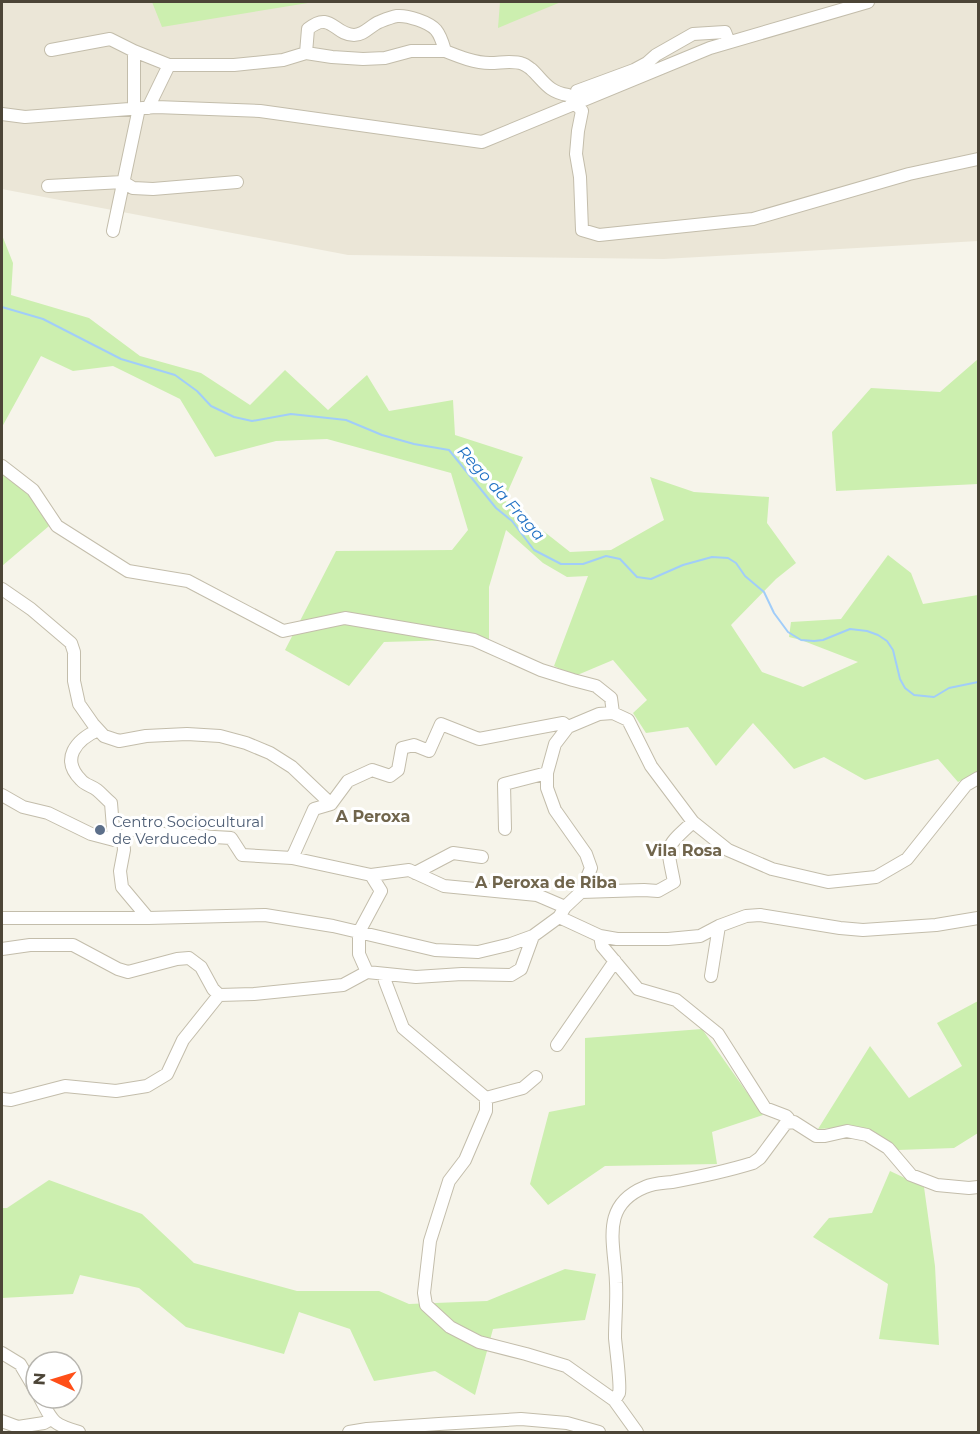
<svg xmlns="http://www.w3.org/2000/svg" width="980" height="1434" viewBox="0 0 980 1434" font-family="Montserrat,sans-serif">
<rect width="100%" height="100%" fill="#f6f4ea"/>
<!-- residential -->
<path fill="#ebe6d7" d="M2 2H978V241L664 259 348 255 2 189Z"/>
<!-- green -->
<path fill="#ccefaf" d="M152 2H314L162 27Z
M500 2H561L498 28Z
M2 235 13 263 11 295 89 318 140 356 201 373 250 405 285 370 328 410 367 375 389 411 453 400 455 435 523 457 504 500 570 552 611 550 664 520 650 477 694 492 769 497 767 523 796 563 776 579 731 625 762 672 803 687 858 662 801 640 789 637 791 622 841 619 888 555 911 573 923 604 978 595V772L958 782 938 759 865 780 824 757 794 769 753 723 716 766 688 727 646 733 633 713 647 700 613 660 575 676 554 666 588 576 567 577 543 563 506 530 489 587V639L384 642 349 686 285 650 336 551 452 550 468 530 451 473 327 439 276 441 215 457 180 399 113 366 73 371 41 356 2 427Z
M978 359V389L977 390 978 396V484L836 491 832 432 871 388 940 392Z
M2 473 30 496 49 526 2 566Z
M978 1001V1133L954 1148 898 1150 853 1127 818 1129 870 1046 909 1098 962 1066 937 1023Z
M702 1029 763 1115 712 1132 717 1164 605 1166 548 1205 530 1184 549 1112 585 1105V1038Z
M890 1171 924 1187 935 1266 939 1345 879 1339 888 1284 813 1237 829 1218 872 1213Z
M49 1180 142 1214 194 1263 297 1291H379L409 1304 487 1301 565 1269 596 1274 585 1320 493 1329 475 1395 435 1371 374 1381 350 1329 299 1312 284 1354 186 1327 139 1288 80 1275 73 1294 2 1298V1208H7Z"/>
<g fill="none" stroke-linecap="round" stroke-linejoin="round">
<!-- stream -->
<path stroke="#a1cdf9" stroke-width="2" d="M2 307 43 319 121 359 175 375 197 391 211 406 234 417 252 421 291 414 346 420 382 435 414 444 449 450 496 508 512 521 534 550 561 564H583L606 556 620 559 637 577 651 579 683 565 712 557 728 558 736 563 745 576 764 592 774 613 788 632 801 640 814 641 823 640 850 629 867 631 878 635 887 641 893 650 900 679 905 688 914 695 934 697 949 688 978 682"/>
<defs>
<path id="minor" d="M51 50 110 39 134 51 169 65
M306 53 308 29C331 10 334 35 354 35 364 35 370 26 379 22 384 20 391 17 397 16 407 15 429 22 436 30 441 36 443 44 445 51 460 57 475 63 490 63 501 63 513 60 523 64 526 65 528 67 531 69 544 81 548 92 568 95L582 111 578 131 576 154 580 177 582 230 599 235 753 219 909 174 978 159
M575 103 577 91 634 70 647 63 656 55 693 34 725 32 729 42
M148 108 169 65H234L283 60 306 53 332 57 363 59 385 58 411 51H445
M134 109V51
M2 114 25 117 156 107 260 111 482 142 710 48 868 2
M48 186 123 182 133 188 153 189 237 182
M113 231 139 108
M2 466 33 490 57 526 128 571 188 581 283 631 345 618 474 640 541 670 573 680 596 686 611 698 613 713
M2 589 31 609 71 643 74 652V681L79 704 93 724 104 736 119 741 146 736 187 734 220 736 246 743 270 753 292 767 331 804
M98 730C76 740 60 759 81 780 85 785 92 786 97 790 102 794 106 799 111 803L114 840
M2 795 23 807 48 813 91 834 114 840 123 838 129 831 139 827 164 834 231 838 242 855 292 858 371 875 409 870 444 886 537 895 565 907
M505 829 504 784 547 773
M123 838 124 850 120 871 122 887 148 918
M292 858 314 809 331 804 348 781 372 770 390 776 398 770 402 748 414 745 429 751 441 724 479 739 563 723 568 727
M415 873 453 853 482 857
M581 892 644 890 658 891 674 882C667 845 663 849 693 822
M559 917 600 936 617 939H668L700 936 719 926 746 916 760 915 840 928 863 930 936 925 978 918
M2 918H148L265 915 333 926 435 950 478 952 511 944 533 936 559 917 565 907 581 892 591 868 586 854 555 810 547 788V773L555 744 568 727 599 714 613 713 628 720 651 766 693 822 728 850 772 869 828 882 876 877 907 859 966 785 978 778
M600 936 602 946 638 989 676 1000 718 1034 765 1108 786 1116 788 1118 789 1122
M2 949 30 945H73L118 969 128 972 177 959 189 958 201 967 213 989 219 995 254 994 343 985 367 972 416 977 462 974 511 975 521 969 533 936
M367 972 359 954V932L381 891 371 875
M385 975V981L403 1028 486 1098V1111L465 1160 449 1181 430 1241 424 1293 426 1305 450 1327 479 1342 526 1354 566 1366 614 1400
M711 976 719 926
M557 1045 615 961
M486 1098 523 1088 536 1077
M2 1099 11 1100 65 1086 116 1091 147 1086 167 1074 183 1040 219 995
M2 1353 20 1364 36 1391
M40 1398C53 1422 52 1424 79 1432
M2 1421 18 1427 44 1423 51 1419
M349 1432 367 1429 439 1424 521 1419 567 1423 599 1432
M637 1432 614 1400C616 1398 618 1395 619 1393 621 1386 616 1349 615 1338 615 1319 617 1301 616 1283 615 1244 599 1206 645 1187 654 1183 663 1183 672 1182 699 1177 727 1171 753 1163L760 1158 786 1123 794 1122 816 1136H825L847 1131 867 1135 888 1148 911 1175 937 1185 969 1188 978 1187"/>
</defs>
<!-- minor casing -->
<use href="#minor" stroke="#c3bdab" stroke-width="14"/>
<!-- minor -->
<use href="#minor" stroke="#fff" stroke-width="12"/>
</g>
<!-- markers -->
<circle fill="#5c6f8a" stroke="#fff" stroke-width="2" cx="100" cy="830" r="6"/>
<g text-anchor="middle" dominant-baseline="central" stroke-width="6" stroke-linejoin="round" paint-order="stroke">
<!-- service labels -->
<g font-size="15" fill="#4e5e75" stroke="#fff" text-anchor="start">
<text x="112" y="821">Centro Sociocultural<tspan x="112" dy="17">de Verducedo</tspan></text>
</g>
<!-- water labels -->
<g font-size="16" font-style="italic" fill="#2272c5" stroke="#fff">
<text transform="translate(501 493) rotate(48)">Rego da Fraga</text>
</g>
<!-- neighbourhood labels -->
<g font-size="16" font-weight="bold" fill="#70654c" stroke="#fff">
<text x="373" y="816">A Peroxa</text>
<text x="684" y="850">Vila Rosa</text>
<text x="546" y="882">A Peroxa de Riba</text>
</g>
</g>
<!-- border -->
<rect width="980" height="1434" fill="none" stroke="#4c4537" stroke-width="6"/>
<!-- north arrow -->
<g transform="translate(54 1380) rotate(274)"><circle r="28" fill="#ffffff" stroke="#b7b5af" stroke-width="1.5"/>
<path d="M0-4.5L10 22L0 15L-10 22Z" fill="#ff4f18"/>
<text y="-9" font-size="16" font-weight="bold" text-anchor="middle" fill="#4c4537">N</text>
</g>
</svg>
